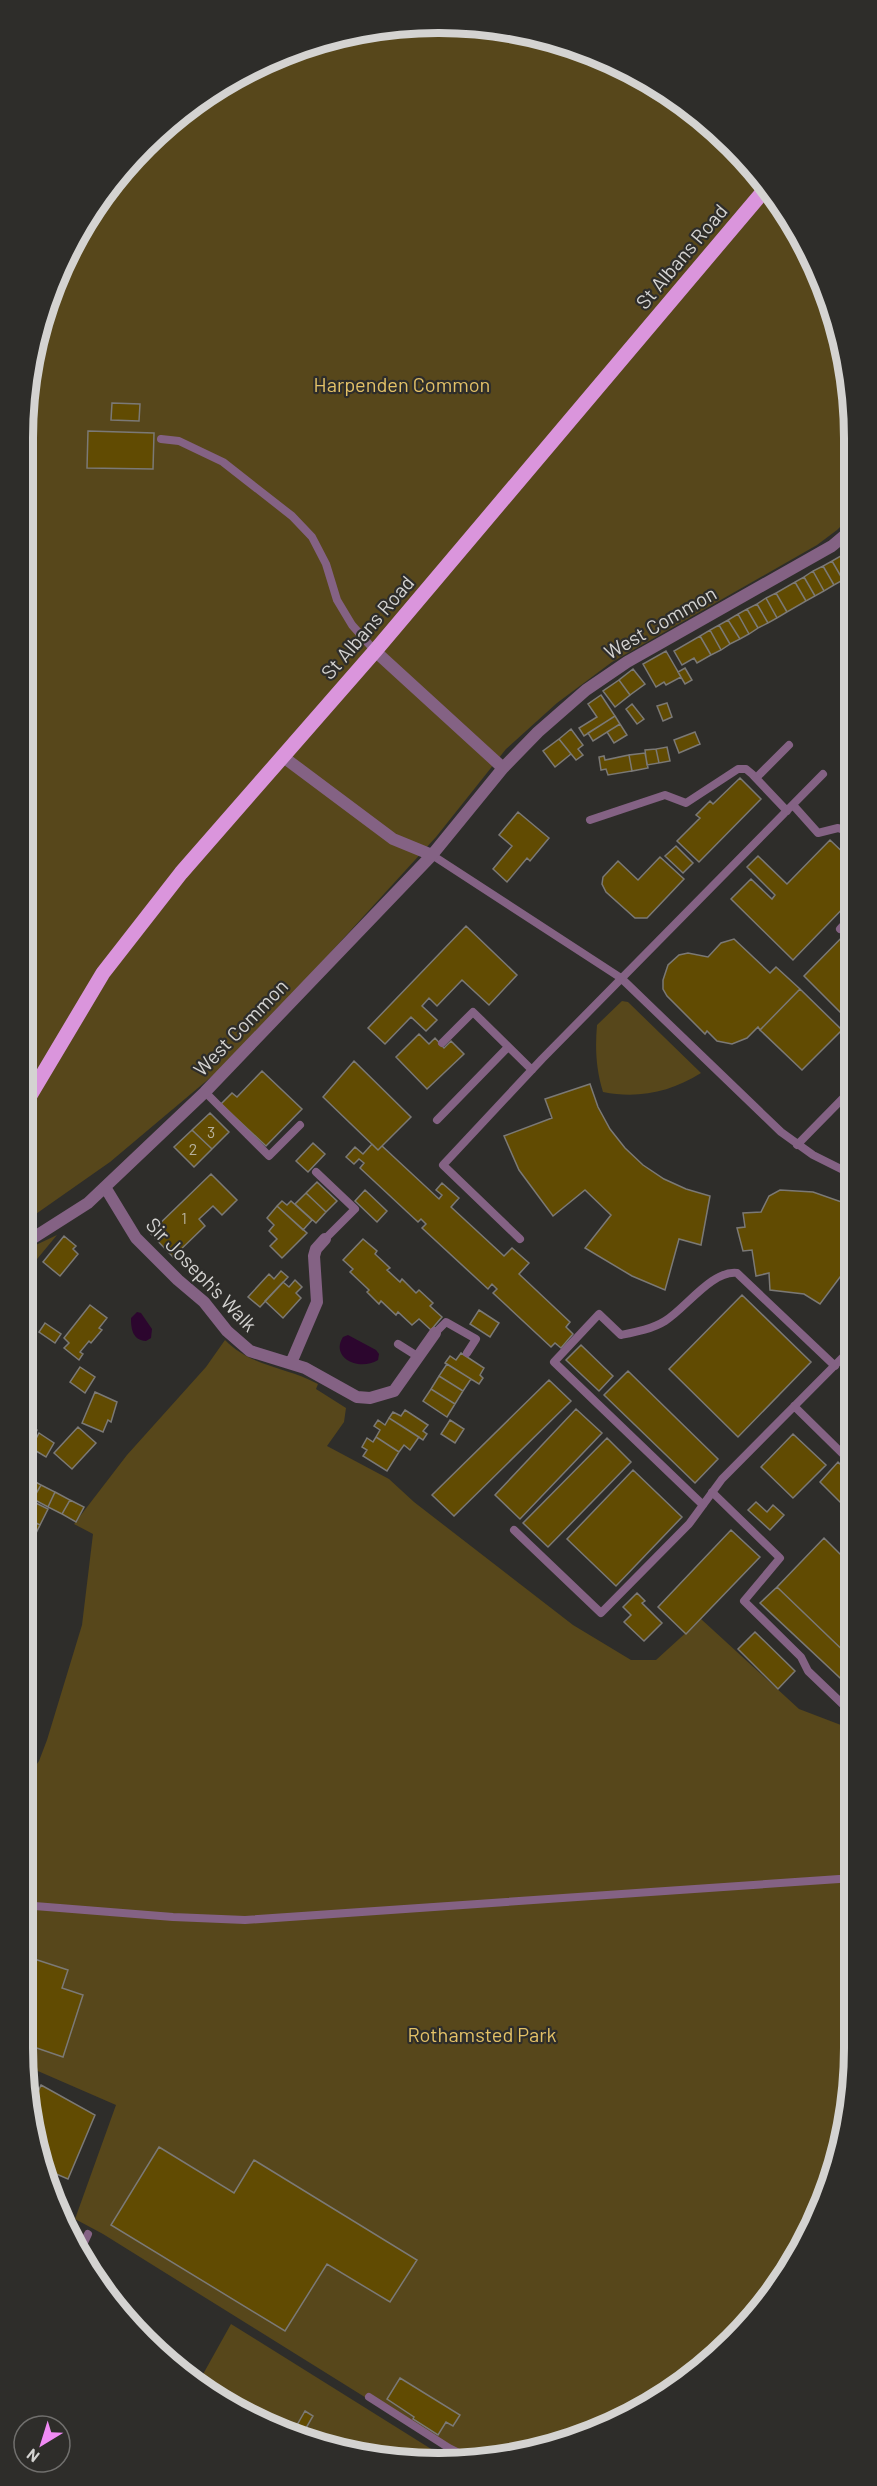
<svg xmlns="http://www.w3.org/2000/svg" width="877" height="2486" viewBox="0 0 877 2486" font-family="Barlow,sans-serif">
<rect width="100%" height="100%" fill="#2e2d2a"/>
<!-- green -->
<path fill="#57471b" d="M465 23 546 37 647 78 751 164 812 255 851 384V516L837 530 817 545 612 662 557 703 506 749 436 837 236 1056 110 1162 23 1223 22 439C26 414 29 390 32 366 34 354 34 341 37 330 82 170 219 50 383 26 410 22 439 24 465 23Z
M622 1001 628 1002 701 1073C671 1092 638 1099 603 1092 596 1069 595 1049 597 1025Z
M57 1235 23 1276V1251Z
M225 1340C251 1367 288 1367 318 1384L316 1389 346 1408 344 1422 327 1446 389 1479 414 1502 573 1625 631 1660H656L701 1619 799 1709 854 1730V2048L840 2155 784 2279 733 2341 670 2393 546 2449 469 2462 103 2234 75 2219 116 2105 24 2065 22 1786 39 1761 47 1740 82 1625 93 1534 74 1524 127 1455 206 1367Z
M231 2324 452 2462 385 2460 254 2420 197 2385Z"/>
<!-- water -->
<path fill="#2c062e" d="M137 1312 141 1313 152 1329 151 1338 146 1341C133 1340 131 1330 131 1318Z
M348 1335 376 1350 379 1354 378 1360C358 1372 330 1357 343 1337Z"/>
<!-- building -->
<path fill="#614b02" stroke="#7b7976" stroke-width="1.5" d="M112 403 140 404 139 421 111 420Z
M88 431 154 433 153 469 87 468Z
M851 550V576L843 580 832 561Z
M832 561 843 580 834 585 823 566Z
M823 566 834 585 824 591 813 571Z
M813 571 824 591 815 596 804 577Z
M804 577 815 596 806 601 795 582Z
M795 582 806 601 787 612 776 593Z
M776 593 787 612 777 618 766 598Z
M766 598 777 618 768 623 757 604Z
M757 604 768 623 758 628 747 609Z
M747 609 758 628 749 634 738 614Z
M738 614 749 634 740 639 728 620Z
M728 620 740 639 730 644 719 625Z
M719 625 730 644 721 650 710 630Z
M710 630 721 650 711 655 700 636Z
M700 636 711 655 697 663 694 658 682 665 674 651Z
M666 651 681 677 666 685 664 682 656 687 643 664Z
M685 668 692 680 685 684 678 672Z
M633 669 645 684 630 695 619 680Z
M619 680 630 695 615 707 603 691Z
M601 695 615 716 584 736 579 728 597 717 588 704Z
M667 703 672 717 663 721 657 706Z
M632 704 644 719 637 724 626 709Z
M615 716 620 724 593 741 588 733Z
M620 724 627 735 614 743 607 732Z
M571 729 583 745 578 749 583 755 576 760 559 739Z
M695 732 700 744 679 753 674 740Z
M559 739 571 754 555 767 543 751Z
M667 747 670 761 659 763 656 749Z
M656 749 659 763 647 765 645 750Z
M645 753 648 768 632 771 629 755Z
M629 755 632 771 608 775 606 769 601 770 599 757 604 756 605 760Z
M740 778 761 799 699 862 677 841 700 818 696 815 710 801 713 804Z
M518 812 549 838 530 861 527 858 507 882 493 869 512 846 499 835Z
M830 840 852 861V899L793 960 731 899 751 879 772 899 775 895 747 867 758 856 787 884Z
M676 846 693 863 683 873 665 856Z
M660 857 684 879 647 918H635L606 892 602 884 603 877 618 861 638 880Z
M466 926 517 975 489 1005 462 980 437 1006 429 998 422 1006 437 1020 426 1031 411 1017 385 1044 368 1028Z
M852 927V1016L848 1020 804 976Z
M734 939 770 973 776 967 800 989 760 1030 758 1027 747 1038 732 1044 717 1041 707 1031 705 1034 667 996 663 989V980L668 965 679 955 688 953 708 957 721 943Z
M800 989 842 1030 802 1070 760 1030Z
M419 1034 429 1044 435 1038 444 1048 451 1041 464 1054 427 1089 396 1057Z
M354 1061 411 1117 378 1150 323 1097Z
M262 1071 302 1109 266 1146 221 1104 232 1093 237 1097Z
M590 1084 598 1107 610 1129 625 1148 643 1165 664 1179 686 1189 710 1196 701 1245 679 1239 665 1290 632 1276 585 1248 611 1215 585 1190 553 1216 519 1170 504 1136 552 1118 545 1099Z
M210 1113 229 1132 212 1149 192 1130Z
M192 1130 212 1149 194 1167 174 1147Z
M313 1143 325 1154 308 1172 296 1161Z
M372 1144 378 1150 382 1146 439 1199 442 1195 436 1190 442 1183 459 1198 451 1207 504 1256 512 1248 529 1263 519 1274 570 1322 566 1327 573 1334 561 1348 555 1343 551 1347 493 1293 497 1289 492 1284 488 1289 422 1228 426 1224 421 1219 418 1222 360 1168 364 1163 359 1159 354 1164 346 1157 355 1147 363 1154Z
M211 1174 237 1200 222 1215 213 1206 199 1219 205 1226 173 1257 150 1233Z
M317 1182 337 1201 326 1212 306 1193Z
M365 1190 387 1211 377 1222 355 1201Z
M780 1190 813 1192 853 1206V1280L843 1273 820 1304 804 1294 770 1290 769 1273 756 1276 752 1250 743 1251 737 1228 745 1227 743 1213 761 1212 769 1196Z
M306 1193 326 1212 316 1223 295 1204Z
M282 1201 287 1205 291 1201 312 1220 303 1230 277 1206Z
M277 1206 307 1233 282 1258 270 1246 277 1239 269 1231 274 1225 267 1218Z
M64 1236 76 1246 73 1249 78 1254 60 1276 43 1262Z
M363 1239 377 1251 375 1254 390 1268 387 1270 400 1282 402 1279 416 1293 419 1290 433 1303 430 1306 442 1317 431 1330 419 1319 412 1325 398 1312 396 1315 381 1301 379 1304 367 1292 369 1290 350 1272 353 1269 343 1260Z
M281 1271 288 1277 260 1307 248 1297 269 1274 274 1279Z
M295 1280 302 1287 296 1293 301 1298 283 1318 265 1301 283 1282 289 1287Z
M742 1295 811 1362 738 1437 669 1369Z
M90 1305 107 1318 99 1328 102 1330 91 1343 89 1341 80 1352 83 1354 79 1360 64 1348 69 1343 64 1338Z
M479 1310 499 1323 490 1337 470 1324Z
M45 1323 61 1334 55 1343 39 1332Z
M581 1345 613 1376 599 1391 566 1360Z
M461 1353 484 1368 480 1375 483 1378 479 1384 445 1363 450 1356 456 1360Z
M447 1364 471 1379 463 1391 439 1376Z
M80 1367 95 1377 85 1393 70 1382Z
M628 1371 718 1459 695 1483 604 1395Z
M439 1376 463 1391 455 1404 431 1389Z
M549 1380 571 1401 454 1516 432 1495Z
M431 1389 455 1404 447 1417 423 1401Z
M95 1392 117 1402 111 1422 108 1420 103 1432 82 1423Z
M576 1409 602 1433 520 1519 495 1495Z
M405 1410 428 1425 423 1431 427 1434 423 1440 389 1418 393 1412 401 1416Z
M389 1418 419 1437 410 1450 404 1445 399 1452 376 1437 380 1430 374 1426 378 1420 385 1425Z
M450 1420 464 1429 455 1443 441 1434Z
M22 1422 37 1430 29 1446 22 1442Z
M78 1427 96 1443 72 1469 54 1453Z
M39 1433 54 1443 46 1457 31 1448Z
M793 1434 826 1465 793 1498 761 1467Z
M376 1437 399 1452 387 1471 363 1456 367 1450 362 1447 367 1438 373 1442Z
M607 1438 631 1462 548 1547 523 1523Z
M838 1462 853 1477V1515L820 1482Z
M633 1470 682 1517 616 1586 567 1539Z
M27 1477 41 1485 33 1499 22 1493V1486Z
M41 1485 55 1492 48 1507 33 1499Z
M55 1492 70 1500 62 1514 48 1507Z
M22 1496 48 1509 40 1525 22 1516Z
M70 1500 84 1507 76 1522 62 1514Z
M756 1502 767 1512 773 1505 784 1515 770 1530 748 1510Z
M22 1516 40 1525 32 1541 22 1536Z
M731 1530 760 1557 686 1634 658 1607Z
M22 1536 36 1543 27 1559 22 1557Z
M824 1538 853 1567 854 1661 777 1587Z
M777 1587 854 1661V1691L760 1603Z
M637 1593 645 1601 642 1603 662 1623 644 1641 624 1622 631 1615 623 1607Z
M755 1632 795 1671 778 1689 738 1649Z
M22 1955 68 1970 62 1988 83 1995 63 2057 22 2043Z
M41 2085 95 2115 68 2179 42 2168 30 2128 29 2112Z
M159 2147 234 2193 254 2160 417 2260 390 2302 327 2264 285 2331 111 2225Z
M400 2378 460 2415 453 2426 446 2422 438 2435 413 2419 414 2417 387 2399Z
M305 2411 313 2416 302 2435 293 2432Z"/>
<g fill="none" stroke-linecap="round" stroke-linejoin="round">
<!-- service -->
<path stroke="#846284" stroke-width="8" d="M161 439 179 441 223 462 292 516 312 537 326 564 337 600 352 625 375 651
M756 778 789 745
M793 805 818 833 838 828 852 833
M590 820 665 795 686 803 738 769H746L752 774 787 811
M432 855 621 978 781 1132 813 1155 853 1175
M840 929 852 916
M442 1043 473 1012 532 1070
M205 1092 269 1156 300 1125
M437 1120 508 1047
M797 1145 852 1089
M316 1172 355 1209 325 1239
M520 1239 443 1165 542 1059 823 774
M435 1333 446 1322 476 1339 467 1353
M398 1344 417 1356
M794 1406 853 1464
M712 1492 780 1558 744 1601 801 1657 808 1671 854 1715
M703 1505 554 1362 599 1314 621 1335C636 1332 652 1329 665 1321 686 1308 712 1270 737 1273L835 1366
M514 1530 601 1613 689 1524 722 1479 853 1347
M22 1905 173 1917 245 1920 854 1878
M81 2249 88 2234
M369 2397 449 2448 475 2461"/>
<!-- minor -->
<path stroke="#846284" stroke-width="12" d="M375 651 503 768
M282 756 393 839 432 855
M105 1187 136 1238 178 1280 204 1302 227 1331 250 1351 305 1368 357 1397 370 1398 394 1391 435 1333
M22 1245 88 1203 205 1092 432 855 503 768 538 732 586 690 627 662 832 546 851 530
M291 1363 317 1302 314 1256 316 1249 325 1239"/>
<!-- primary -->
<path stroke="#da95dc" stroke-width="15" d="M22 1109 103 973 181 873 375 651 767 187"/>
</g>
<g text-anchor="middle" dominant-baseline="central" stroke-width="4.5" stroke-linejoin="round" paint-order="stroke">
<!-- number labels -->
<g font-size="16" fill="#b7b19d">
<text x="211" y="1131">3</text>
<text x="193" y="1148">2</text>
<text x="184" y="1217">1</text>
</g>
<!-- street labels -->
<g font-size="20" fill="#d4d3d1" stroke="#2e2d2a">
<text transform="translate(681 256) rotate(-50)">St Albans Road</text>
<text transform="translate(660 622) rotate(-30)">West Common</text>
<text transform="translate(367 627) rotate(-49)">St Albans Road</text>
<text transform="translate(240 1027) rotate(-46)">West Common</text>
<text transform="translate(202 1274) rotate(46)">Sir Joseph's Walk</text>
</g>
<!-- park labels -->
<g font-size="20" fill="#e3c167" stroke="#2e2d2a">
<text x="402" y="384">Harpenden Common</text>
<text x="482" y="2034">Rothamsted Park</text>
</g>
</g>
<!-- crop -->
<path d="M0 0H877V2486H0ZM438 33H439A405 405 0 0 1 844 438V2048A405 405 0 0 1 439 2453H438A405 405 0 0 1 33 2048V438A405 405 0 0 1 438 33Z" fill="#2e2d2a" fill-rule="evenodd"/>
<path fill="none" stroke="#d4d3d1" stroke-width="8" d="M438 33H439A405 405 0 0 1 844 438V2048A405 405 0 0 1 439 2453H438A405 405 0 0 1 33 2048V438A405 405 0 0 1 438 33Z"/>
<!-- north arrow -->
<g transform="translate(42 2444) rotate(218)"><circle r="28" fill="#2e2d2a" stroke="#706f6d" stroke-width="1.5"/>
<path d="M0-4.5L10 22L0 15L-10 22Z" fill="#f18bf5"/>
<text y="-9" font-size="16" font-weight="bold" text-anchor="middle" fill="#d4d3d1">N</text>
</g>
</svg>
